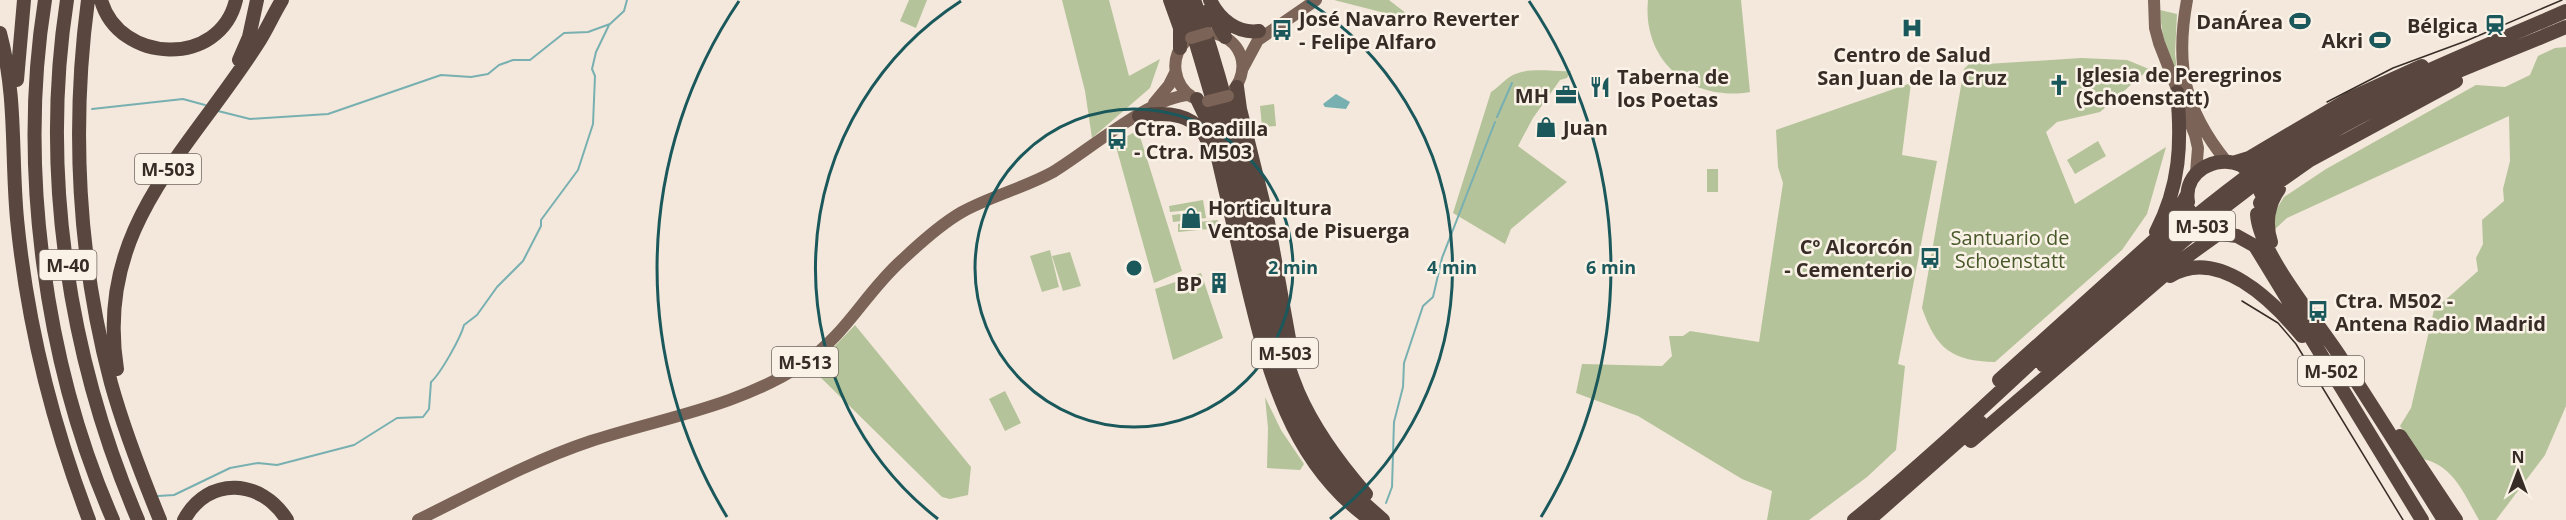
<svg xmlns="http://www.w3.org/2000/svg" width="2566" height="520" viewBox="0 0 2566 520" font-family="'Open Sans',sans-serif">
<rect width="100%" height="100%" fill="#f3e8db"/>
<!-- green -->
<path fill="#b5c39a" d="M909 0H927L916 28 900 21Z
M1062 0H1109L1129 76 1160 59 1150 88 1092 138 1085 91Z
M1334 0H1389L1416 21Z
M1648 0H1741L1750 92C1691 102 1642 61 1648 0Z
M2160 10 2177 14 2175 54 2177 70 2174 71C2166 51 2161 31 2160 10Z
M2566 47V406L2545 455 2496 520H2479C2464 494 2454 466 2423 459L2400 426 2411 408 2434 310 2478 271 2476 258 2483 244 2482 220 2504 201 2503 189 2510 161 2509 116 2287 218 2274 230 2276 210 2284 197 2326 169 2476 85 2505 87 2530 75 2538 56 2555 48Z
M2081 58 2127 60 2149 69 2100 112 2057 122 2046 132 2075 204 2166 147 2147 214 2122 250 1995 362C1952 361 1936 349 1922 308L1964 69 1972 61 1986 59 1987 64Z
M1571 71 1567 78 1560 80 1533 118 1518 146 1567 182 1511 229 1505 244 1453 213 1491 92C1499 87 1506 78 1513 75 1528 67 1554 72 1571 71Z
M1911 83 1902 155 1937 161 1898 364 1905 366 1896 450 1867 477 1809 520H1767L1772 491 1742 479 1638 416 1576 393 1582 364 1662 366 1672 356 1669 336H1683L1690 331 1759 342 1783 183 1778 167 1776 130Z
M1274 104 1276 126 1262 127 1260 106Z
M1138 130 1182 271 1154 283 1115 143Z
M2098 141 2106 156 2075 174 2067 160Z
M1707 169H1718V192H1707Z
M1203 200 1206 218 1173 222 1172 215 1189 213V210L1170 212 1169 206Z
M1218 220 1219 228 1178 232V224Z
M1050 250 1059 287 1042 292 1030 256Z
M1070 252 1081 286 1063 291 1052 256Z
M1201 273 1223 338 1173 360 1155 289Z
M855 325 971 467 968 495 950 499 942 497 809 366 832 349Z
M1005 391 1021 423 1005 431 989 399Z
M1265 397 1281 430 1304 464 1300 470 1267 468 1268 428Z"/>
<!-- water -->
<path fill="#78b0b2" d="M1336 94 1350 102 1346 109 1325 107 1323 104Z"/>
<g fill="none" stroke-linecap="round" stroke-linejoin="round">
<!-- stream -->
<path stroke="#78b0b2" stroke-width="2" d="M92 109 183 99 205 105
M218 111 250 119 328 114 441 75 471 77 488 74 499 65 513 60H530L564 33 588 32 610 24 624 11 627 0
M1497 117 1512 83
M158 496 174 495 230 468 258 463 277 465 354 445 397 418 423 417 429 409 431 382C441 373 461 337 464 325L477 315 497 287 523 261 541 226V220L578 170 593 124 595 76 592 69 596 52 609 25
M1386 503 1392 487 1394 422 1403 387 1404 363 1423 306 1433 297 1442 258 1495 122"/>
<!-- major -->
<path stroke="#7b6357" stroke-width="12" d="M2154 0 2155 28 2159 43 2195 135 2198 148 2196 173
M2187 0C2175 65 2184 109 2226 161
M1217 34C1245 43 1250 72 1231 93
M1185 42C1169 59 1174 85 1192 97
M1243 68 1258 40 1316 0
M1154 103 1169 85 1175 73
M418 520C475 492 531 461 591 441 662 418 740 406 803 364 847 334 865 293 902 260 920 243 941 224 962 212 991 196 1024 188 1053 172 1088 151 1151 96 1190 95"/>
<!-- highway -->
<path stroke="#59463e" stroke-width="14" d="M45 0C18 168 45 365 113 520
M67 0C40 174 69 359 138 520
M88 0C71 127 78 259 111 383 124 430 142 476 160 520
M101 0C119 64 220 68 236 0
M1170 0 1180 28V48
M1183 0C1202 64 1222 127 1237 192 1259 287 1271 389 1331 469 1346 488 1365 504 1383 520
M1194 0C1219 68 1236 140 1252 211 1266 271 1274 335 1298 392 1314 429 1339 463 1366 494
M1210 0C1219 19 1237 34 1259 31
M1209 10 1225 37
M0 33C17 97 11 154 17 219 27 323 52 423 89 520
M239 60 249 37 257 0
M17 80 24 0
M1237 87 1240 109 1268 222 1290 344
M1197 99 1211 128C1222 177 1234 226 1245 275 1267 367 1289 462 1371 520
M1139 116C1168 111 1198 113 1209 145
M2236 162 2249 158 2349 99 2422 66
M2188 202C2183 172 2215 154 2241 165
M2260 203 2273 186 2310 160 2456 81
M2257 214C2259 254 2318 322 2341 358 2376 411 2410 466 2444 520
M2156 232C2180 186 2182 143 2177 92
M2213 233 2237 236 2255 246 2422 520
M2271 242C2265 224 2268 204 2279 189
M2170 276C2218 246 2273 301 2302 336
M2043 365C2138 281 2231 190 2341 127 2413 86 2491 59 2566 27
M117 369C94 226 191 150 260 40 268 27 274 13 282 0
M1999 380 2159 236 2172 222 2187 195
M2400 436 2456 520
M1971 441 2182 260 2218 234
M184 520C208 475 262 479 287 520
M1854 520C2005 398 2135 249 2297 141 2379 86 2476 51 2566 11
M1869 520 1980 422"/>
<!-- tram -->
<path stroke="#382c27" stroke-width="1.5" d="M2327 102 2393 68 2466 41 2562 0
M2242 301 2278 323 2296 344 2403 520"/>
<!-- major-bridge -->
<path stroke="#7b6357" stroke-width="12" d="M1191 38 1208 33
M1208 101 1228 96"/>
<!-- highway-bridge -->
<path stroke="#59463e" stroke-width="14" d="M2241 165 2254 176 2261 193
M2189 210 2203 228 2213 233"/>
</g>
<!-- distance rings -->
<g fill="none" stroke="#1a585c" stroke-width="3">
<circle cx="1134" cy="268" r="159"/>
<path d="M938 519A318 318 0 0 1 961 1M1307 1A318 318 0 0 1 1330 519"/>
<path d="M727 517A477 477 0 0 1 739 1M1529 1A477 477 0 0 1 1541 517"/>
</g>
<!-- icons -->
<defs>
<symbol id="stadium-bare" viewBox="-9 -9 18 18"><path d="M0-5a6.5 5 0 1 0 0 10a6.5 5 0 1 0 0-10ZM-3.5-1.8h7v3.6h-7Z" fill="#1a585c" stroke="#fbf2e7" stroke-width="2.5" paint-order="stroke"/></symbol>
<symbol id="station-bare" viewBox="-9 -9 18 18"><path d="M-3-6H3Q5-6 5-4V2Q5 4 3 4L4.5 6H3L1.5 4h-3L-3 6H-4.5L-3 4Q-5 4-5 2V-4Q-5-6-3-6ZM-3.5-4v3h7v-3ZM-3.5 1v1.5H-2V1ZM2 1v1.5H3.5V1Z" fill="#1a585c" stroke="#fbf2e7" stroke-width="2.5" paint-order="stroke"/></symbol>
<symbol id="hospital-bare" viewBox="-9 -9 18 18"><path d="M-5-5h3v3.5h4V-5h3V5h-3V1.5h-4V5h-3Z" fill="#1a585c" stroke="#fbf2e7" stroke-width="2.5" paint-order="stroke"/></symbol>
<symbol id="bus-bare" viewBox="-9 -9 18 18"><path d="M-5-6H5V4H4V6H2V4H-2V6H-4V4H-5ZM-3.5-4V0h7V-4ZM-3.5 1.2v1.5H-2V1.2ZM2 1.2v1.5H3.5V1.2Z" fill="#1a585c" stroke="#fbf2e7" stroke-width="2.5" paint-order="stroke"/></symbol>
<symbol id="church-bare" viewBox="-9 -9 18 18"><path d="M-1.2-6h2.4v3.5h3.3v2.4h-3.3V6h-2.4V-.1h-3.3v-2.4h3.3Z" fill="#1a585c" stroke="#fbf2e7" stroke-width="2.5" paint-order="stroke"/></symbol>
<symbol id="restaurant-bare" viewBox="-9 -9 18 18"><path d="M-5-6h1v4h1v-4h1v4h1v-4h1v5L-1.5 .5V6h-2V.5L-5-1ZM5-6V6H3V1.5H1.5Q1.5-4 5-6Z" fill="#1a585c" stroke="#fbf2e7" stroke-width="2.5" paint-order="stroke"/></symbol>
<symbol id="office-bare" viewBox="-9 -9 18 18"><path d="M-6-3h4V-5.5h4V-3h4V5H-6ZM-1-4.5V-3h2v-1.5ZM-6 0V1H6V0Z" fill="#1a585c" stroke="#fbf2e7" stroke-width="2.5" paint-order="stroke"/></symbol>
<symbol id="shop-bare" viewBox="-9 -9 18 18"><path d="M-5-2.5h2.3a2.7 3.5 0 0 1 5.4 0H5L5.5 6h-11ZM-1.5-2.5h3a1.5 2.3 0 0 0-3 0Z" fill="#1a585c" stroke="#fbf2e7" stroke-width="2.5" paint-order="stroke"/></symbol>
<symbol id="building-bare" viewBox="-9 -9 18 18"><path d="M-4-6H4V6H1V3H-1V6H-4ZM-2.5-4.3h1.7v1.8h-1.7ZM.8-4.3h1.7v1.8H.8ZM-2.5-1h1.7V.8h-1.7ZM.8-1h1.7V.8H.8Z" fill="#1a585c" stroke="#fbf2e7" stroke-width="2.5" paint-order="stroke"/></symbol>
</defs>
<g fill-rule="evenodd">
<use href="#stadium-bare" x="2285" y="6" width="30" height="30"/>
<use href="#station-bare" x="2480" y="10" width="30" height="30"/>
<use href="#hospital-bare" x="1897" y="13" width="30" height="30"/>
<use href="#bus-bare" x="1267" y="15" width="30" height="30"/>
<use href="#stadium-bare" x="2365" y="25" width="30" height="30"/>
<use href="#church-bare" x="2044" y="70" width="30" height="30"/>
<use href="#restaurant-bare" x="1585" y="72" width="30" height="30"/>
<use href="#office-bare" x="1551" y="80" width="30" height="30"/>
<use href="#shop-bare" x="1531" y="112" width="30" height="30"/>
<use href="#bus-bare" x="1102" y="124" width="30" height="30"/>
<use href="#shop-bare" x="1176" y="203" width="30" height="30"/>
<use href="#bus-bare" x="1915" y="243" width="30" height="30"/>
<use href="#building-bare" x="1204" y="268" width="30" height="30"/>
<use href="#bus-bare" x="2303" y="296" width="30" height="30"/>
</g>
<g text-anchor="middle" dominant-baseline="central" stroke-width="5" stroke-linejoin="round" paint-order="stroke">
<!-- shield labels -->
<g fill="#fbf2e7" stroke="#726761" stroke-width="1.5">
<rect x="135" y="154" width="66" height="30" rx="4.5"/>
<rect x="2169" y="211" width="66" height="30" rx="4.5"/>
<rect x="39.5" y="250" width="57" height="30" rx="4.5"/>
<rect x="1252" y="338" width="66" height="30" rx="4.5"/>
<rect x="772" y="347" width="66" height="30" rx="4.5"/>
<rect x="2298" y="356" width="66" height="30" rx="4.5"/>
</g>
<g font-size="18" font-weight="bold" fill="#382c27">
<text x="168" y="169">M-503</text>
<text x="2202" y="226">M-503</text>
<text x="68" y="265">M-40</text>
<text x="1285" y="353">M-503</text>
<text x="805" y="362">M-513</text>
<text x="2331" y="371">M-502</text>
</g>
<!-- poi labels -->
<g font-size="20" font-weight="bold" fill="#382c27" stroke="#fbf2e7" text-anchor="start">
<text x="1299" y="18">José Navarro Reverter<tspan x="1299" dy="23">- Felipe Alfaro</tspan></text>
<text x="2283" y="21" text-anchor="end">DanÁrea</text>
<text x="2478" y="25" text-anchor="end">Bélgica</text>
<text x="2363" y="40" text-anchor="end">Akri</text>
<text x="1912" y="54" text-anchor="middle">Centro de Salud<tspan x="1912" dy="23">San Juan de la Cruz</tspan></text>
<text x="2076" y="74">Iglesia de Peregrinos<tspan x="2076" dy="23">(Schoenstatt)</tspan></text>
<text x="1617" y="76">Taberna de<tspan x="1617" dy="23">los Poetas</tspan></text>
<text x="1549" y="95" text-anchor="end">MH</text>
<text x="1563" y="127">Juan</text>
<text x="1134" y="128">Ctra. Boadilla<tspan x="1134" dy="23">- Ctra. M503</tspan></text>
<text x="1208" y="207">Horticultura<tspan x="1208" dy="23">Ventosa de Pisuerga</tspan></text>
<text x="1913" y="246" text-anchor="end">Cº Alcorcón<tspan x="1913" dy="23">- Cementerio</tspan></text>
<text x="1202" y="283" text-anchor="end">BP</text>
<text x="2335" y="300">Ctra. M502 -<tspan x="2335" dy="23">Antena Radio Madrid</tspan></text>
</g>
<!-- park labels -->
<g font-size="20" fill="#475829" stroke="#fbf2e7">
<text x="2010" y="237">Santuario de<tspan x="2010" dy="23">Schoenstatt</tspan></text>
</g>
</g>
<circle cx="1134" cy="268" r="9" fill="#1a585c" stroke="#fbf2e7" stroke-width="3"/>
<g font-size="18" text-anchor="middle" font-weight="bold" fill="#1a585c" stroke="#fbf2e7" stroke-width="5" stroke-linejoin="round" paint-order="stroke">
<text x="1293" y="274">2 min</text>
<text x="1452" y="274">4 min</text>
<text x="1611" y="274">6 min</text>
</g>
<!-- north arrow -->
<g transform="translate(2518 472)" stroke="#fbf2e7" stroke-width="4.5" paint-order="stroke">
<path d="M0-4.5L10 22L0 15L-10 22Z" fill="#382c27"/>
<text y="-9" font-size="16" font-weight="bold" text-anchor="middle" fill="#382c27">N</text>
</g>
</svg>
